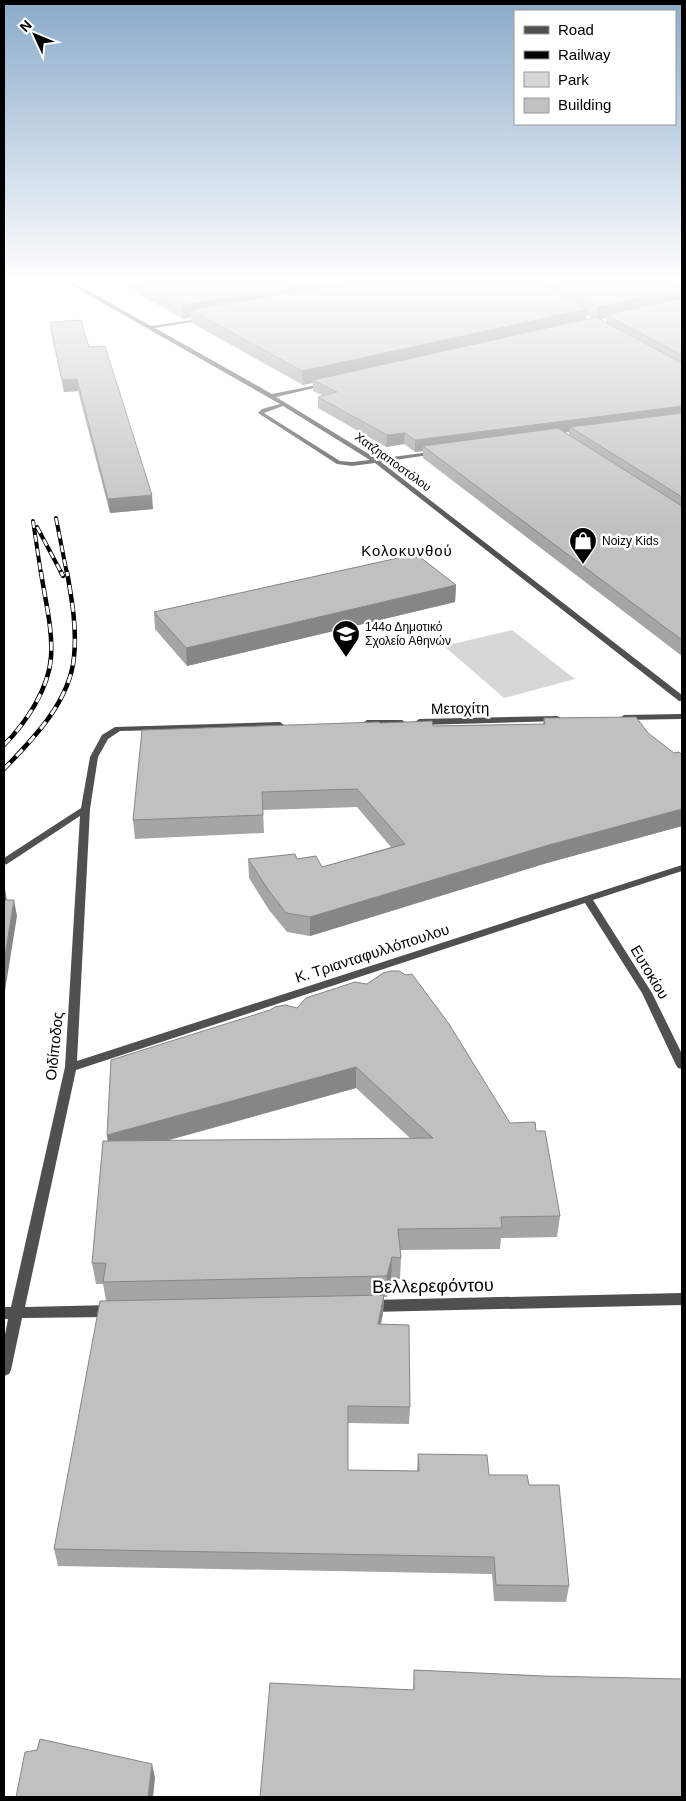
<svg xmlns="http://www.w3.org/2000/svg" width="686" height="1801" viewBox="0 0 686 1801" font-family="Arial,sans-serif">
<rect width="100%" height="100%" fill="#fff"/>
<!-- green -->
<path fill="#d7d7d7" d="M512 630 575 679 504 698 444 646Z"/>
<g fill="none" stroke-linecap="round" stroke-linejoin="round">
<!-- street -->
<path fill="#505050" fill-rule="evenodd" d="M66 279H71L75 283 151 326 206 318 204 320 155 328 272 394 327 383V385L276 397 377 459 438 451V453L436 454 381 462 682 695V701H679L375 463 352 466 337 464 258 413 262 409 280 404 71 285ZM283 406 370 460 352 462 340 461 264 413Z
M624 715 682 714V719L621 720 620 718Z
M557 716 560 717V721L419 725 415 722 419 719Z
M367 720H402L406 723 402 726 364 725 363 723Z
M280 722 284 725 283 727 120 731 108 739 98 757 90 809 77 1061 682 865V871L593 900 652 993 682 1054V1069L678 1068 676 1065 642 993 585 903 76 1070 25 1307 111 1305 116 1307 118 1311 116 1315 111 1317 22 1318 11 1370 9 1374 4 1376V1340L8 1319H4V1307H11L65 1067 80 816 7 864 4 865V858L81 808 90 757 102 735 115 727Z
M682 1293V1305L371 1312 366 1310 364 1306 366 1302 371 1300Z"/>
<defs>
<path id="rail-far1" d="M56 518 67 574
M33 521 41 574
M37 527 62 574"/>
<path id="rail" d="M61 572 63 576
M4 745C25 724 49 689 51 657 53 629 45 600 41 572
M4 769C34 738 70 701 74 657 77 629 72 600 67 572"/>
</defs>
<!-- rail-far1 casing -->
<use href="#rail-far1" stroke="#000" stroke-width="4"/>
<!-- rail casing -->
<use href="#rail" stroke="#000" stroke-width="4.5"/>
<!-- rail-far1 -->
<use href="#rail-far1" stroke="#fff" stroke-width="2.5" stroke-dasharray="7" stroke-linecap="butt"/>
<!-- rail -->
<use href="#rail" stroke="#fff" stroke-width="3" stroke-dasharray="9" stroke-linecap="butt"/>
</g>
<!-- wall -->
<path fill="#a5a5a5" fill-rule="evenodd" d="M112 279H682V291L681 299 682 298V656L423 458V451L415 452 404 444 386 447 318 408V397L322 395 313 391V383L303 385 192 323 191 317 183 319ZM587 315 592 318 586 319ZM606 318V322L600 319ZM564 432H569V435Z
M50 322 89 347 153 509 110 513 78 391 64 392 51 333Z
M456 585 455 602 187 666 155 629 154 612Z
M544 718 648 733 674 753 682 755V826L547 863 310 936 287 932 269 910 249 878 248 859H297L322 867 391 847 357 807 263 810 264 833 135 839 133 820 380 723 433 726 543 724Z
M270 1010 510 1123 536 1131 560 1216 557 1237 501 1238 500 1249 400 1250 401 1258 400 1279 391 1278 387 1297H384L383 1313 381 1324 410 1407 409 1424 348 1423V1470L417 1471 418 1454 489 1475 529 1485 569 1586 566 1602 494 1601 492 1574 58 1566 54 1549 106 1300 103 1284H96L92 1263 108 1141 107 1135ZM356 1088 410 1138 166 1141Z
M414 1670 543 1676 413 1690Z"/>
<!-- shaded-wall -->
<path fill="#868686" d="M342 279H369L191 310V317L183 319 182 305Z
M666 279H682V289L662 280Z
M682 289 681 302 606 315V318L596 320 598 307Z
M587 309 586 322 313 380V383L303 385 302 371Z
M77 379 78 391 64 392 62 380Z
M682 406V417L570 427 569 432 428 450 423 446V451L415 452V440Z
M405 433 404 444 386 447 387 435Z
M152 495 153 509 110 513 108 499Z
M456 585 455 602 187 666 186 648Z
M682 809V826L547 863 310 936V917L549 845Z
M4 883 7 900 4 912Z
M14 900 17 916 4 997V962Z
M356 1067V1088L110 1156 107 1135Z
M392 1257 391 1278 387 1297V1276Z
M384 1295 383 1313 377 1342 378 1324Z
M152 1764 155 1778 153 1797H148Z"/>
<!-- building -->
<path fill="#c0c0c0" stroke="#868686" d="M134 279H342L182 305Z
M367 279H534L587 309 302 371 191 310 366 280Z
M548 279H666L662 280 682 289 598 307Z
M682 298V355L606 315Z
M596 317 682 363V406L415 440 405 433 387 435 318 397 337 392 313 380Z
M81 320 89 347 105 346 152 495 108 499 77 379 62 380 50 322Z
M682 413V497L570 427Z
M558 428 682 506V640L423 446Z
M416 554 456 585 186 648 154 612Z
M636 717 648 733 674 753 679 752 682 755V809L549 845 310 917 286 913 269 891 248 859 295 854 297 859 316 856 322 867 405 844 357 789 262 792 263 815 133 820 142 730 379 722 380 723 432 721 433 726 545 724 544 718Z
M4 900H14L4 962Z
M391 971H399L406 975 412 974 449 1024 510 1123 535 1122 536 1131H545L560 1216 501 1217 502 1228 398 1229 401 1258 392 1257 387 1276 103 1282 106 1263H92L103 1141 433 1138 356 1067 107 1135 111 1060 270 1010 275 1007 285 1005 297 1008 306 998 355 982 367 984 383 973Z
M384 1295 378 1324 409 1325 410 1407 348 1406V1470L419 1471 418 1454 487 1455 489 1475H527L529 1485H559L569 1586 496 1585 494 1557 54 1549 100 1301Z
M414 1670 543 1676 682 1679V1797H260L270 1683 414 1690Z
M40 1739 152 1764 148 1797H16L25 1752 37 1750Z"/>
<!-- sky -->
<linearGradient id="sky" x2="0" y2="1"><stop stop-color="#8aabca"/><stop offset="0.53" stop-color="#fff"/><stop offset="1" stop-color="#fff" stop-opacity="0"/></linearGradient>
<rect width="686" height="531" fill="url(#sky)"/>
<!-- icons -->
<defs>
<symbol id="shop-pin" viewBox="-11 -11 22 30"><path d="M0 17L-7.5 6A9.5 9.5 0 1 1 7.5 6Z" fill="#000" stroke="#fff"/><path d="M-5-2.5h2.3a2.7 3.5 0 0 1 5.4 0H5L5.5 6h-11ZM-1.5-2.5h3a1.5 2.3 0 0 0-3 0Z" fill="#fff"/></symbol>
<symbol id="school-pin" viewBox="-11 -11 22 30"><path d="M0 17L-7.5 6A9.5 9.5 0 1 1 7.5 6Z" fill="#000" stroke="#fff"/><path d="M0-5L7-2L0 1L-7-2ZM-4 1L0 2.5L4 1V4Q0 6-4 4Z" fill="#fff"/></symbol>
</defs>
<g fill-rule="evenodd">
<use href="#shop-pin" x="567" y="525" width="32" height="43"/>
<use href="#school-pin" x="330" y="618" width="32" height="43"/>
</g>
<g text-anchor="middle" dominant-baseline="central" stroke-width="5" stroke-linejoin="round" paint-order="stroke">
<!-- far-street labels -->
<g font-size="12" fill="#000" stroke="#fff">
<text transform="translate(393 462) rotate(36)">Χατζηαποστόλου</text>
</g>
<!-- far-poi labels -->
<g font-size="12" fill="#000" stroke="#fff" text-anchor="start">
<text x="602" y="541">Noizy Kids</text>
<text x="365" y="627">144ο Δημοτικό<tspan x="365" dy="14">Σχολείο Αθηνών</tspan></text>
</g>
<!-- far-quarter labels -->
<g font-size="15" letter-spacing="1" fill="#000" stroke="#fff">
<text x="407" y="550">Κολοκυνθού</text>
</g>
<!-- street labels -->
<g font-size="15" fill="#000" stroke="#fff">
<text transform="translate(460 708) rotate(-1)">Μετοχίτη</text>
<text transform="translate(372 953) rotate(-18)">Κ. Τριανταφυλλόπουλου</text>
<text transform="translate(650 972) rotate(59)">Ευτοκίου</text>
<text transform="translate(54 1046) rotate(-84)">Οιδίποδος</text>
</g>
<!-- near-street labels -->
<g font-size="18" fill="#000" stroke="#fff">
<text transform="translate(433 1286) rotate(-1)">Βελλερεφόντου</text>
</g>
</g>
<!-- border -->
<rect width="686" height="1801" fill="none" stroke="#000000" stroke-width="10"/>
<!-- legend -->
<rect x="514" y="10" width="162" height="115" fill="#ffffff" stroke="#999999"/>
<rect x="524" y="26" width="25" height="8" fill="#505050" stroke="#999999"/>
<text x="558" y="35" font-size="15" fill="#000000">Road</text>
<rect x="524" y="51" width="25" height="8" fill="#000000" stroke="#999999"/>
<text x="558" y="60" font-size="15" fill="#000000">Railway</text>
<rect x="524" y="72" width="25" height="15" fill="#d7d7d7" stroke="#999999"/>
<text x="558" y="85" font-size="15" fill="#000000">Park</text>
<rect x="524" y="98" width="25" height="15" fill="#c0c0c0" stroke="#999999"/>
<text x="558" y="110" font-size="15" fill="#000000">Building</text>
<!-- north arrow -->
<g transform="translate(35 35) rotate(314)" stroke="#ffffff" stroke-width="4" paint-order="stroke">
<path d="M0-4L9 19L0 12L-9 19Z" fill="#000000"/>
<text y="-8" font-size="14" font-weight="bold" text-anchor="middle" fill="#000000">N</text>
</g>
</svg>
